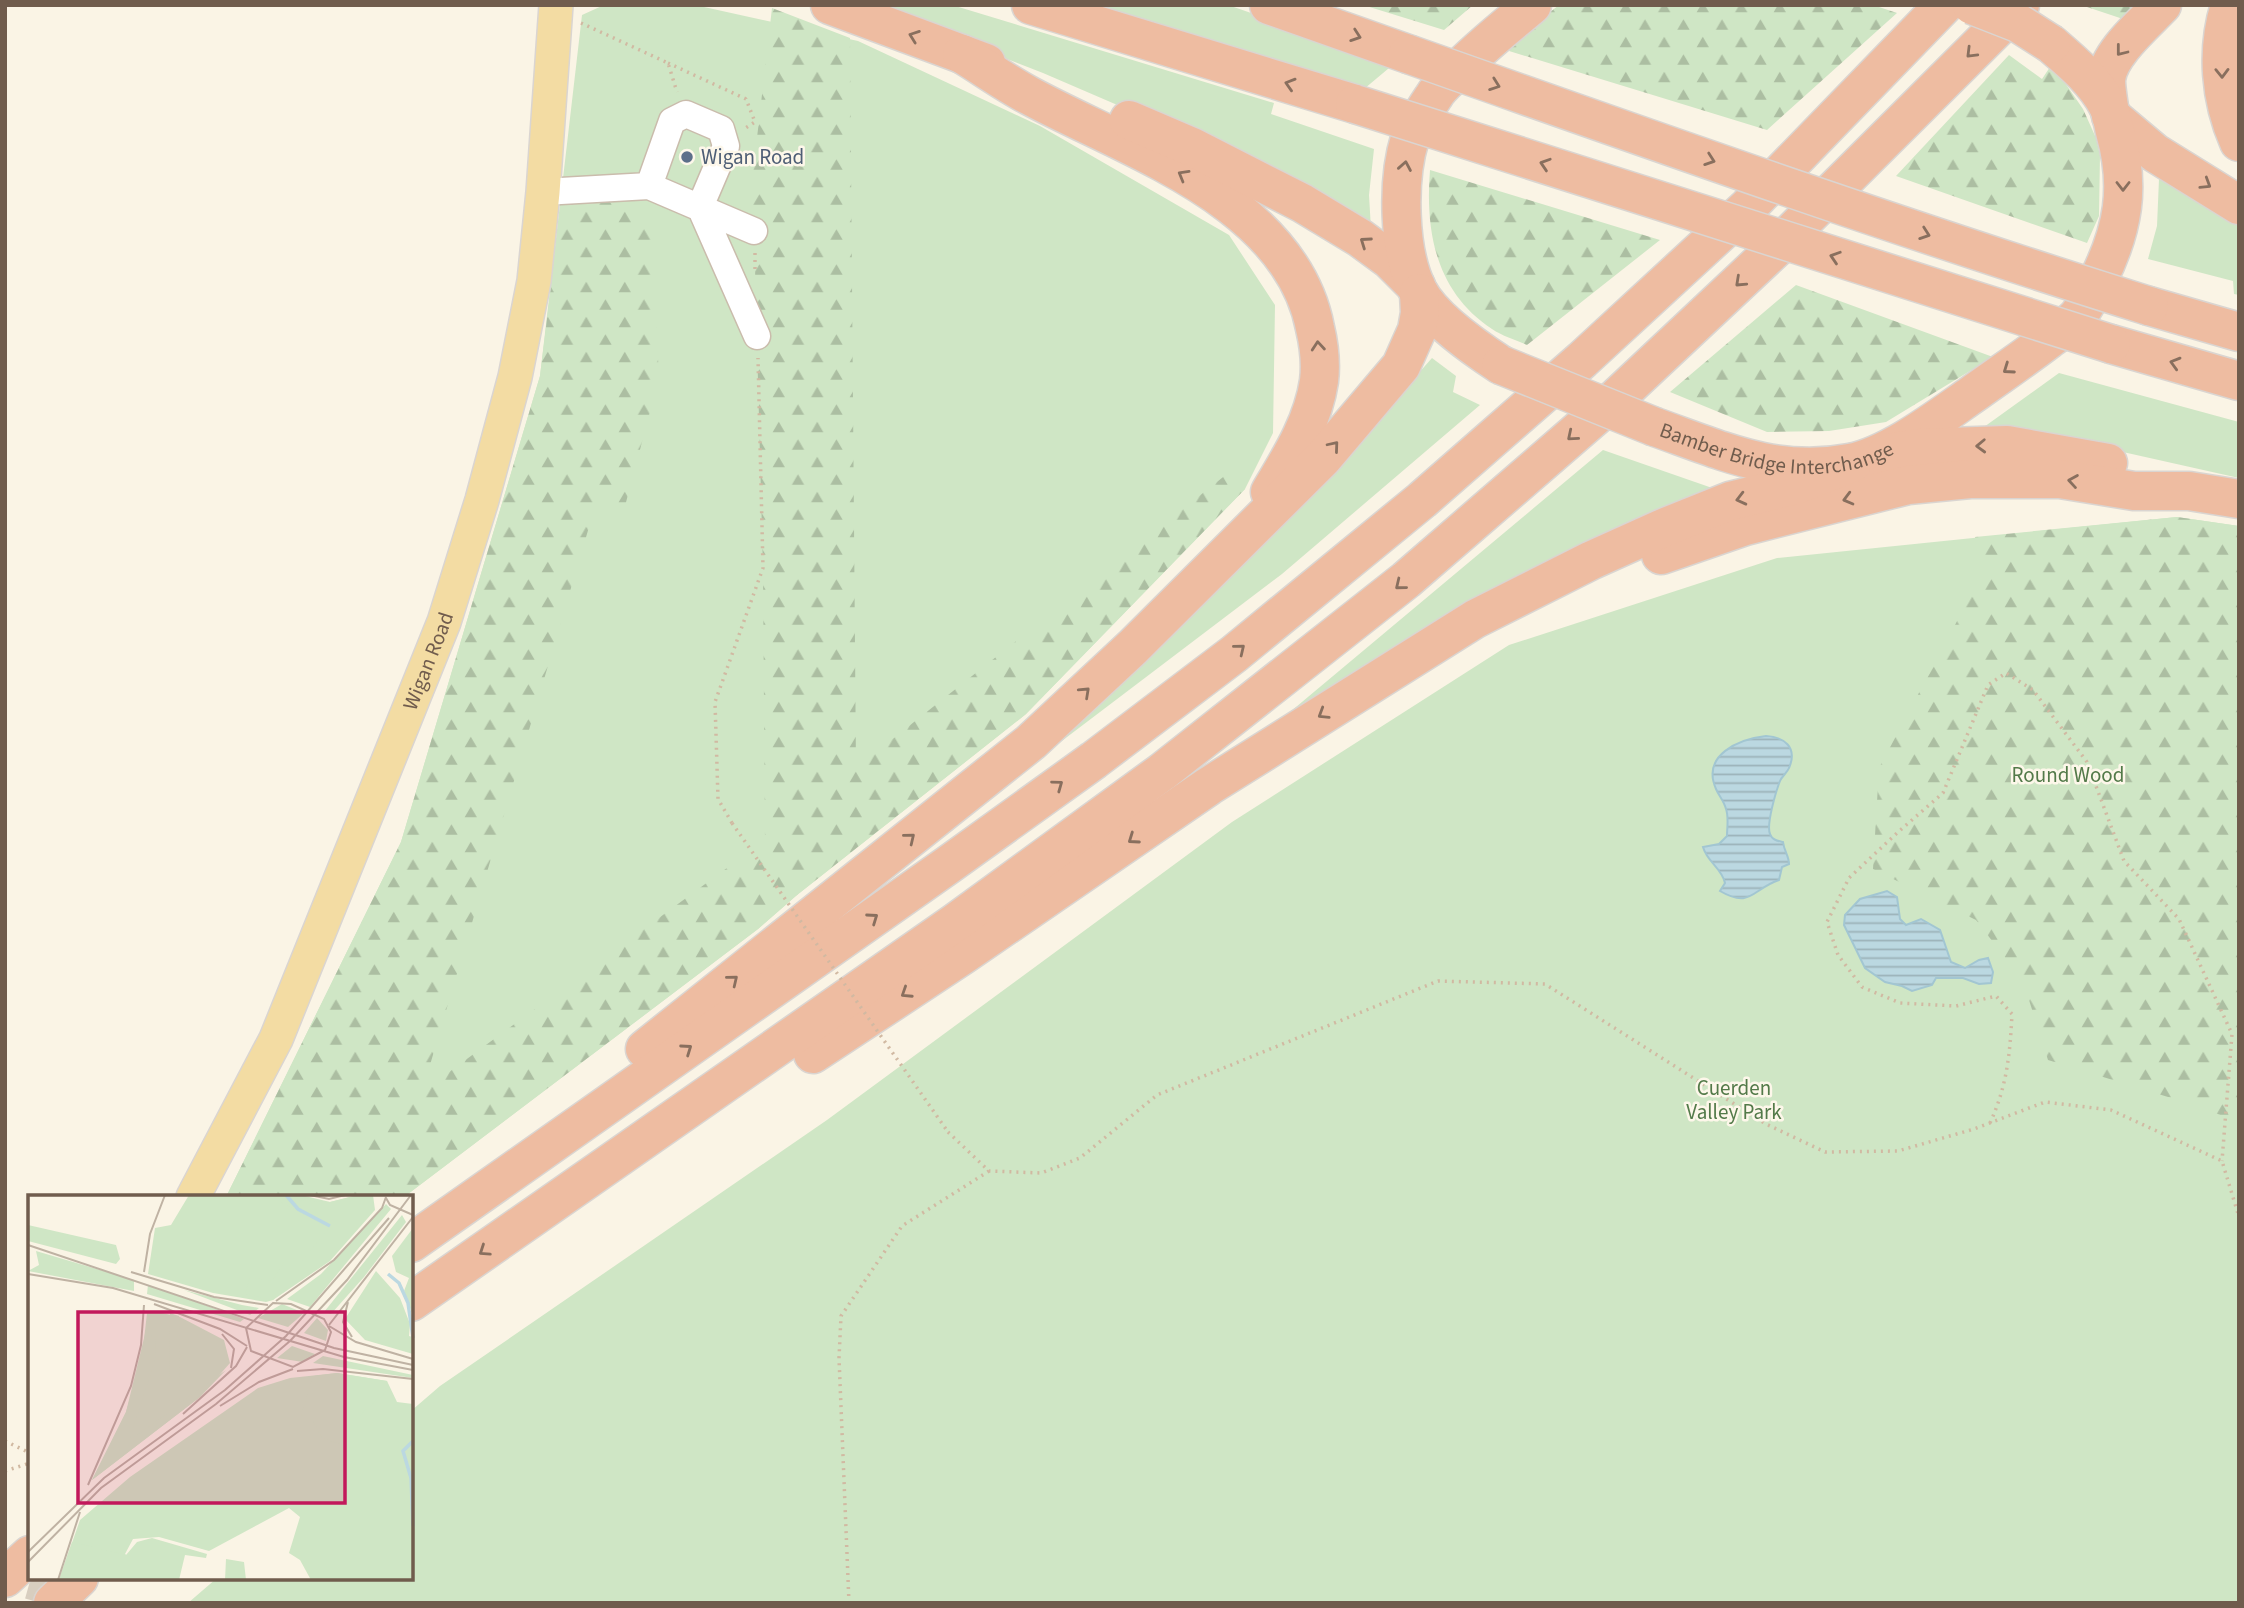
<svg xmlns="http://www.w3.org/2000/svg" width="2244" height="1608" viewBox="0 0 2244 1608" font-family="'Source Sans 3',sans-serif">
<defs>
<pattern id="forest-firs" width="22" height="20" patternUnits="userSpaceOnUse" patternTransform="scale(1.75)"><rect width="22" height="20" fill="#cfe6c5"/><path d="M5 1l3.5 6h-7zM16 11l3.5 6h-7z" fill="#acbea2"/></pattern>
<pattern id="water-rules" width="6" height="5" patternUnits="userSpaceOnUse" patternTransform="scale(1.75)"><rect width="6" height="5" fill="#bbd8e1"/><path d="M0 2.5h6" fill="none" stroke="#9cb2b9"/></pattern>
</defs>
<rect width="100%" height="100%" fill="#faf4e5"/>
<!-- green -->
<path fill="#cfe6c5" d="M604 5H695L858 41 1040 126 1229 235 1275 305 1273 433 1245 489 1026 714 797 895 758 929 404 1197H226L401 842 540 376 582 15Z
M868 5H952L1274 103 1271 114 1374 149 1369 195 1371 229 1252 163 1043 73Z
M1088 5H1228L1395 63 1364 89Z
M2159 179 2239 222V295L2234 294 2233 281 2148 259 2157 226Z
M1432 358 1456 376 1453 392 1480 405 1282 574 955 822 1362 437Z
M2059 373 2239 422V478L2047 435 1977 432Z
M1603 450 1718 490 1259 738Z
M2177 517 2239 526V1603H188L217 1578H411V1411L440 1386 827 1120 1232 822 1509 645 1777 558Z"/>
<!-- forest -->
<path fill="url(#forest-firs)" d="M1363 5H1473L1444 30Z
M1559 5H1873L1897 13 1767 130 1509 51 1521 35Z
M2081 5H2135L2123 19Z
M772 8 850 38 856 768 1232 470 1245 489 1026 714 797 895 758 929 404 1197H226L401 842 540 376 563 189 651 214 659 378 625 506 597 500 422 1092 765 840 763 568 754 231 749 207Z
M2009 55 2042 79 2052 64 2083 109 2096 138 2100 155 2099 216 2087 243 1896 176Z
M1430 170 1660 240 1527 345C1516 340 1502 336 1492 329 1436 292 1425 232 1430 170Z
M1796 285 1993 357 1886 422 1829 431 1767 432 1670 392Z
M2177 517 2239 526V1122L2194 1105 2048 1060 2023 981 1976 920 1873 869 1879 768 1981 576 1975 537Z"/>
<!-- water -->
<path fill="url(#water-rules)" stroke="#a2c6d2" stroke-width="2" d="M1766 736C1784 737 1798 747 1789 768 1787 773 1782 776 1780 781 1776 791 1766 825 1770 834 1772 840 1778 841 1783 842 1784 851 1789 856 1789 864L1782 867 1779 880C1752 889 1751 909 1720 891L1725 883C1722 868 1707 862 1703 847L1719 844 1727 836C1727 827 1729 817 1726 809 1724 801 1719 796 1716 789 1701 755 1739 739 1766 736Z
M1887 891 1897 897 1900 919 1906 925 1921 919 1940 930 1951 962 1965 968 1979 960 1988 958 1993 972 1991 983 1979 984 1963 978H1936L1932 985 1912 991 1902 986 1885 982 1865 968 1844 925 1845 915 1860 899Z"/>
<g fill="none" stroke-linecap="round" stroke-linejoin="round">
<!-- major-tunnel -->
<path stroke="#d8cebf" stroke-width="33" stroke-dasharray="33 17" stroke-linecap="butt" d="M41 1603 48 1578"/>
<defs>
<path id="minor" d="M649 186 672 121 686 114 721 129 726 146 700 207 757 336
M543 192 649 186 754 231"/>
<g id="major">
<path id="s1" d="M193 1197 276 1039 444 622 482 500 515 377 534 281 543 192 556 5"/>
</g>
<g id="highway">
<path d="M830 5 986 63"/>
<path d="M1031 5 1355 104"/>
<path d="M1269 5 1408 54"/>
<path d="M2230 5C2216 50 2220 99 2239 142"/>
<path d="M962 54C985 68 1007 84 1030 96 1130 150 1291 201 1315 328 1319 345 1321 365 1319 381 1313 422 1291 457 1270 492"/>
<path d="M2109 108C2108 99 2106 89 2106 80 2108 54 2144 24 2162 5"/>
<path d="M2111 116 2155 153 2239 205"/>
<path d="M1129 120 1192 147 1302 203 1360 238 1390 260 1416 286"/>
<path d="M2149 306 2239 332"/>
<path d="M2111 344 2239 381"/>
<path d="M1501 365C1475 348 1433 319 1418 291 1398 251 1397 180 1410 138 1415 124 1426 108 1434 96 1439 87 1448 80 1456 72 1479 48 1506 27 1532 5"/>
<path id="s2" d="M1655 427C1723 451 1777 477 1850 463 1890 455 1937 419 1970 396 1996 377 2022 360 2048 340 2057 333 2068 326 2077 317 2086 306 2092 293 2098 280 2123 230 2131 187 2115 132 2113 124 2112 114 2108 106 2095 81 2072 62 2051 44"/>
<path d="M1887 453 1919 448 2007 445 2108 463"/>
<path d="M1661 555 1745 526 1908 485 1970 479H2060L2134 491H2189L2239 499"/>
<path d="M645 1049 1031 742 1133 647 1323 458 1401 366 1417 330 1420 313 1419 293"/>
<path d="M813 1054 963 955 1209 786 1475 619 1592 560 1663 528 1730 501 1796 485 1852 463"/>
<path d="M411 1243 948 865 1094 760 1234 654 1422 500 1582 360 1748 207 1944 5"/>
<path d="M411 1302 956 922 1162 772 1406 580 1615 399 1779 245 2020 5"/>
<path d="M5 1578 30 1555"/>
<path d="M53 1603 79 1578"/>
</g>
</defs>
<!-- minor casing -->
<use href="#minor" stroke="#cabcac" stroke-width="29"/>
<!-- major casing -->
<use href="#major" stroke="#dad5d1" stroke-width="36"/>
<!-- highway casing -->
<use href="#highway" stroke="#dad5d1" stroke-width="41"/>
<!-- path -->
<path stroke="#d1b9a2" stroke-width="3.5" stroke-dasharray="2 5" stroke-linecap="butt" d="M581 23 668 63 677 92
M668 63 746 99 755 122 744 129
M755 253V270
M732 823 718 799 715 702 763 568 758 358
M1990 1123C2007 1086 2010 1054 2012 1014L1996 996 1956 1006 1900 1003 1862 987 1838 955 1827 922 1849 878 1897 833 1943 793 1988 685 2006 673 2033 690 2087 762 2124 861 2179 919 2232 1034 2222 1161
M948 1132 989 1171 1041 1173 1080 1158 1157 1095 1438 981 1545 984 1766 1124 1825 1152 1898 1151 1974 1129 2045 1102 2111 1110 2222 1161 2239 1217
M5 1441 30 1453
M5 1471 30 1463
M849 1603 839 1358 841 1316 902 1226 989 1171"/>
<!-- minor -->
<use href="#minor" stroke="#fff" stroke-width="26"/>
<!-- major -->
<use href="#major" stroke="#f3dca3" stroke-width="33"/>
<!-- highway -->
<use href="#highway" stroke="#eebca1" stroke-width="38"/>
<defs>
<path id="highway-bridge" d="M1972 5 2018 23 2051 44
M1408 54C1654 141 1900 228 2149 306
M1355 104 2111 344
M1501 365 1655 427"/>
</defs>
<!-- highway-bridge casing -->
<use href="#highway-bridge" stroke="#dad5d1" stroke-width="41" stroke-linecap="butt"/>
<!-- path-bridge -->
<path stroke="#d1b9a2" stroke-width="3.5" stroke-dasharray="2 5" stroke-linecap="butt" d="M732 823 948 1132"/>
<!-- highway-bridge -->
<use href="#highway-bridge" stroke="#eebca1" stroke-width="38"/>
</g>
<!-- one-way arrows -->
<defs><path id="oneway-chevron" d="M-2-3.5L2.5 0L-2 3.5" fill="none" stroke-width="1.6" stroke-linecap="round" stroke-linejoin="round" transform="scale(1.75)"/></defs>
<g stroke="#896f5e">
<use href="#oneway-chevron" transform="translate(914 36) rotate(-160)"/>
<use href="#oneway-chevron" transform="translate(1356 36) rotate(19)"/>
<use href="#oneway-chevron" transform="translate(2121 51) rotate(128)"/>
<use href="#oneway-chevron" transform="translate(1971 53) rotate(135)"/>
<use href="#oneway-chevron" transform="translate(2222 73) rotate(89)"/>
<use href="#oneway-chevron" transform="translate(1290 84) rotate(-163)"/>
<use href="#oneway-chevron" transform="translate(1495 85) rotate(20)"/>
<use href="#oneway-chevron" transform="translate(1710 160) rotate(19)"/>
<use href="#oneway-chevron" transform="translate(1545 164) rotate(-162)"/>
<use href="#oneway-chevron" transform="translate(1405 166) rotate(-80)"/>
<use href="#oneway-chevron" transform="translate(1183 175) rotate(-150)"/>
<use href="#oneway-chevron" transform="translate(2206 184) rotate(32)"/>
<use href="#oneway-chevron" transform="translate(2123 186) rotate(90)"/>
<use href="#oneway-chevron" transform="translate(1925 234) rotate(19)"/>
<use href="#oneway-chevron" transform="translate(1365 242) rotate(-145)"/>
<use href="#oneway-chevron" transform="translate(1835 257) rotate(-162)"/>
<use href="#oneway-chevron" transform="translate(1740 282) rotate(137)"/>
<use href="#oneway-chevron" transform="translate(1318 346) rotate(-95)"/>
<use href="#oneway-chevron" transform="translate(2175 363) rotate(-164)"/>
<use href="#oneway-chevron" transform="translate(2008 369) rotate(145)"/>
<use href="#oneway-chevron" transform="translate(1572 436) rotate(140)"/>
<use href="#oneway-chevron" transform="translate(1334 446) rotate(-50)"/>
<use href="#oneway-chevron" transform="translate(1981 446) rotate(178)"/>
<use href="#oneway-chevron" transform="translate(2073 481) rotate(-171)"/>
<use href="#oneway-chevron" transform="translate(1741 499) rotate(166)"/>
<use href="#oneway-chevron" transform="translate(1848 499) rotate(165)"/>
<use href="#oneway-chevron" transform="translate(1400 585) rotate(141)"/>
<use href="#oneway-chevron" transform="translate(1240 649) rotate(-39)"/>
<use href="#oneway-chevron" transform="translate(1085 692) rotate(-43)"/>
<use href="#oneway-chevron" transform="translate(1323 714) rotate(148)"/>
<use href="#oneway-chevron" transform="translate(1058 785) rotate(-36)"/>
<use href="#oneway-chevron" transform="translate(910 838) rotate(-39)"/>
<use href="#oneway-chevron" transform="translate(1133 839) rotate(145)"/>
<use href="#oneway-chevron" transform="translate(873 918) rotate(-35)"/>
<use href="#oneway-chevron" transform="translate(733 980) rotate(-39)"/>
<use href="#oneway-chevron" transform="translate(906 993) rotate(147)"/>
<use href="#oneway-chevron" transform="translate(687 1049) rotate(-35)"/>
<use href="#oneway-chevron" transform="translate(484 1251) rotate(146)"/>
</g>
<!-- markers -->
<circle fill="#5c6f8a" stroke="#fdf7ea" stroke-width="2.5" cx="687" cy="157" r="7"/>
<g text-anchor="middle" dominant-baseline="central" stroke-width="5" stroke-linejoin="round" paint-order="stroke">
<!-- service labels -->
<g font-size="21" fill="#4e5e75" stroke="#fdf7ea" text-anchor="start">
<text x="701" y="157">Wigan Road</text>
</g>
<!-- street labels -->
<g font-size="21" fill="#705c4d" stroke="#fdf7ea">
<text stroke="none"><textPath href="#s2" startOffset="126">Bamber Bridge Interchange</textPath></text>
<text stroke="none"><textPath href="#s1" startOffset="586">Wigan Road</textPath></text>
</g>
<!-- park labels -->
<g font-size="21" fill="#537a49" stroke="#fdf7ea">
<text x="2068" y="775">Round Wood</text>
<text x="1734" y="1088">Cuerden<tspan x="1734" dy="24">Valley Park</tspan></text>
</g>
</g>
<!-- overview -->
<g transform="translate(28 1195)">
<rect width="385" height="385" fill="#faf4e5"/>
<path d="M161 0H273L302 7 330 0 245 105 238 107 185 98 120 79 127 33 143 30ZM385 33V121L376 96 381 83 368 77 364 61ZM8 56 106 85V96L0 76 11 70ZM120 90 216 124 212 127 119 99ZM125 116 152 122 196 145 202 168 172 202 64 285 98 217 114 162 119 118ZM295 161 385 180V183L285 168ZM309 178 359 186 369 207 385 209V385H283L272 365 261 358 272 322 261 313 181 356 131 342 105 344 97 359 112 370 31 385 52 325 102 282 230 193 262 183Z" fill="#cfe6c5"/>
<path d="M330 0H345L347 15 302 66 245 105 217 99 222 82 244 86 258 64 273 67 301 33 247 4 302 7ZM358 9 363 14 282 112 259 104 293 79ZM374 20 378 27 336 82 303 119 296 117ZM0 30 88 50 92 64 88 69 0 46ZM348 76 372 103 382 129 381 141 385 142V159L337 145 317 124ZM156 95 214 110 231 113 222 120ZM254 109 276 118 260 132 230 123ZM142 118 151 121 152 208 198 175 172 202 64 285 98 217 117 139 127 142 128 162 101 246 141 217ZM289 123 300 135 298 146 276 138ZM264 151 287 159 275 167 249 163ZM309 178 359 186 360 195 330 222 320 252 294 243 285 226 273 220 285 181ZM124 343 179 359 178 363 157 360 151 385H31L44 347 98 360 109 347ZM198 364 216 367 218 385H197Z" fill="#cfe6c5"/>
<path fill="none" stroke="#bbd8e1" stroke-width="3.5" d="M258 0 270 14 302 31M360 79 371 88 380 108 385 143M385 246 375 256 383 283 385 331"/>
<path fill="none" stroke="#bfb2a3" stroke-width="2" d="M282 0 301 4 317 0M358 3 362 10 385 20M0 50 306 153 385 170M103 77 186 102 240 110M116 77 122 39 137 0M0 79 85 93 316 162 385 175M248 106 306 65 354 13 358 2M320 107 315 127 324 142M245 108 263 109 296 124 303 137 297 155 265 172 223 156 218 133ZM126 109 192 134 219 151M301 130 385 22M301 131 328 147 385 164M194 139 206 154 203 173M269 176 295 174 385 184M192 211 231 187 265 174M155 219 208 171 219 152M60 290 103 191 113 150 116 110M0 357 76 283 197 195 258 141 361 23M0 367 73 293 188 209 262 146 319 85 383 0M30 385 52 317"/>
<path fill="#c2185b" fill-opacity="0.15" stroke="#c2185b" stroke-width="3.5" d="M50 117H317V308H50Z"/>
<rect width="385" height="385" fill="none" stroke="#705c4d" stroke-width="3.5"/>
</g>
<!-- border -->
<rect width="2244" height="1608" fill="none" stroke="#705c4d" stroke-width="14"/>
</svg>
